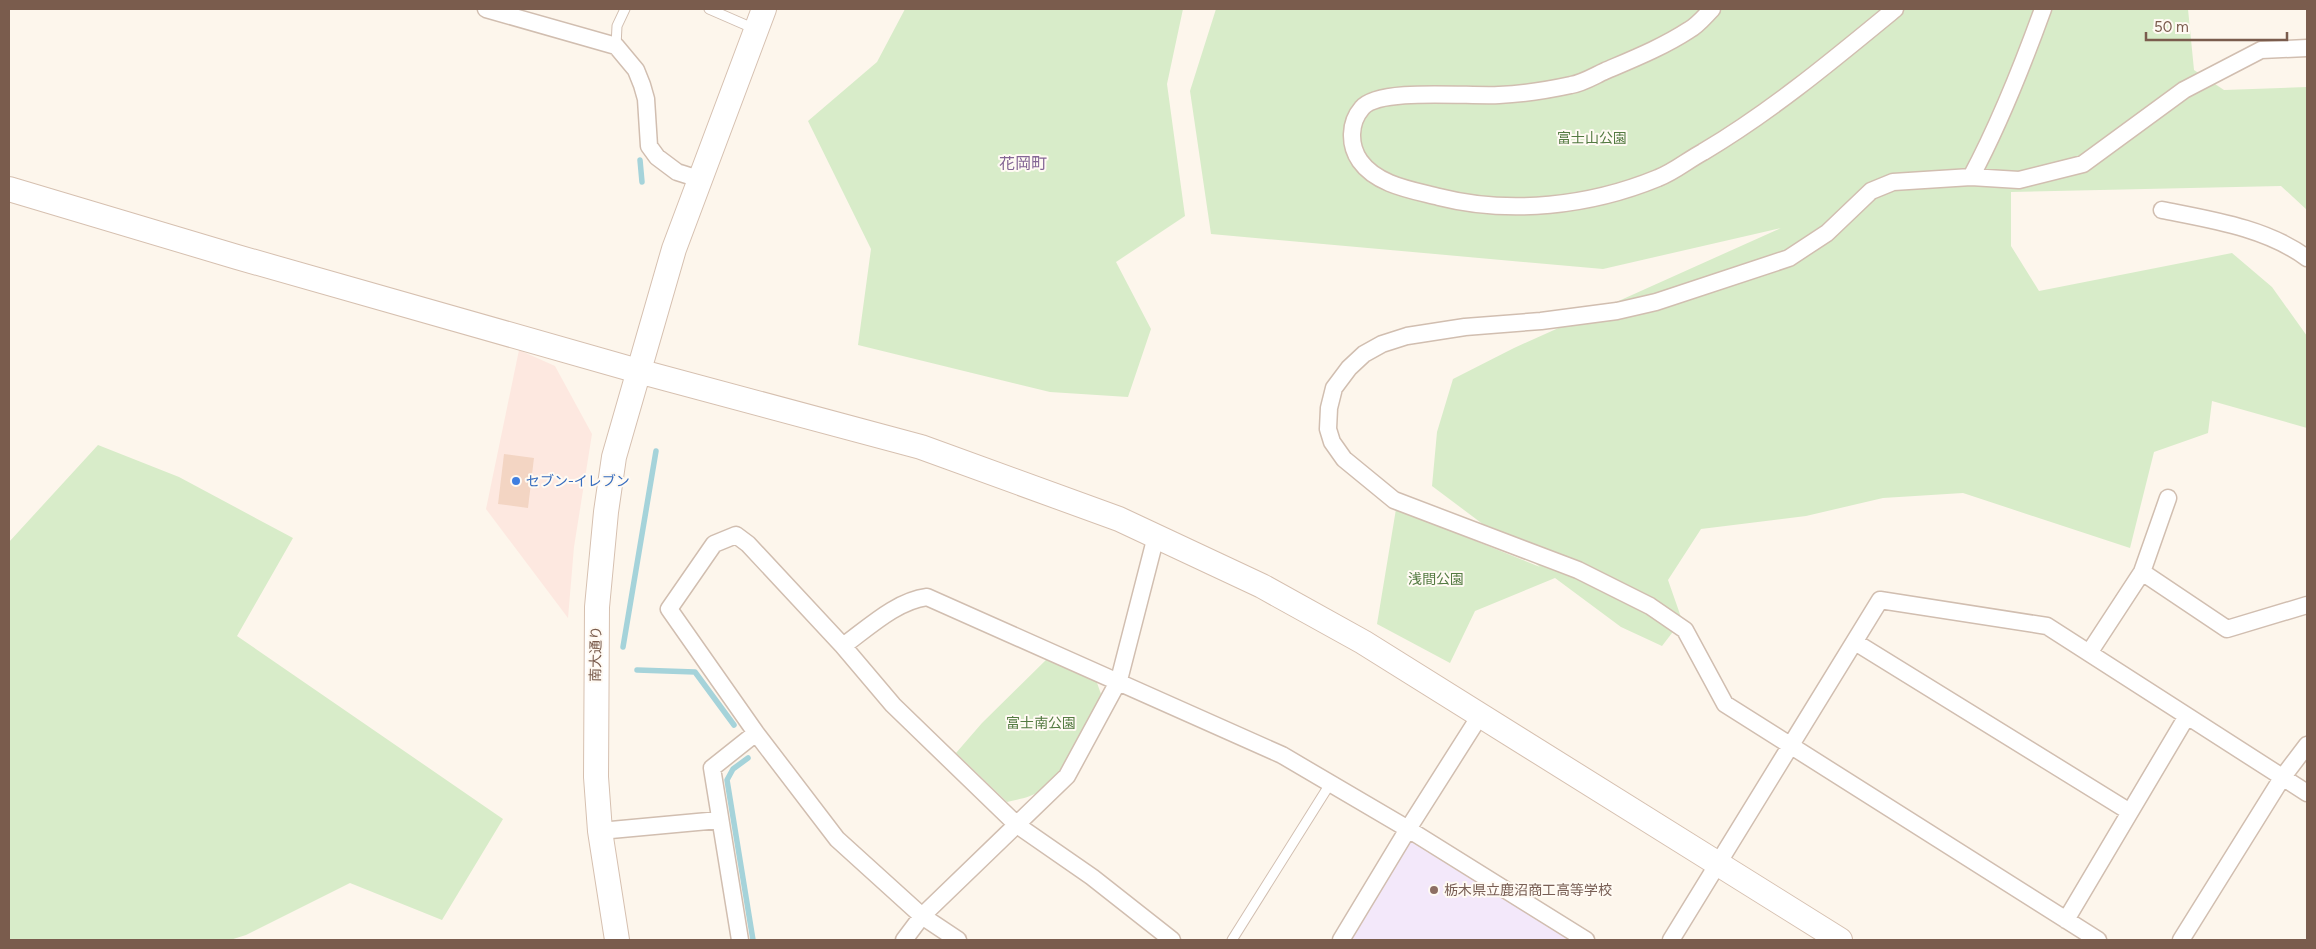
<svg xmlns="http://www.w3.org/2000/svg" width="2316" height="949" viewBox="0 0 2316 949" font-family="Figtree,'Noto Sans JP',sans-serif">
<rect width="100%" height="100%" fill="#fdf6ec"/>
<!-- commercial -->
<path fill="#fde8e0" d="M519 350 555 366 592 434 574 547 568 618 486 509Z"/>
<!-- education -->
<path fill="#f3e8fa" d="M1408 840 1570 940H1350Z"/>
<!-- green -->
<path fill="#d8ecc9" d="M905 9H1183L1167 84 1185 216 1116 262 1151 329 1128 397 1050 392 858 345 871 249 808 121 877 62Z
M1216 9H2188L2194 70 2224 90 2307 87V210L2281 186 2011 192V246L2039 291 2232 253 2272 287 2307 336V428L2212 401 2208 433 2154 452 2130 548 1963 493 1883 498 1806 516 1701 529 1668 580 1682 620 1662 646 1621 627 1555 578 1475 611 1450 663 1377 624 1396 509 1540 567 1432 486 1437 432 1453 379 1514 348 1781 228 1603 269 1211 234 1190 91Z
M98 445 179 477 293 538 237 636 503 819 442 920 350 883 246 935 230 940H9V542Z
M1048 658 1096 680 1101 694C1086 725 1064 783 1030 796 1023 799 1014 800 1007 802L956 753 982 723Z"/>
<g fill="none" stroke-linecap="round" stroke-linejoin="round">
<!-- stream -->
<path stroke="#a5d3da" stroke-width="5.5" d="M640 160 642 182
M623 647 656 451
M637 670 695 672 734 725
M748 758 733 769 727 780 753 940"/>
</g>
<!-- building -->
<path fill="#f3d5c3" d="M504 454 534 458 528 508 498 504Z"/>
<g fill="none" stroke-linecap="round" stroke-linejoin="round">
<defs>
<path id="lane" d="M709 9 755 29
M616 46 617 26 625 9
M1232 940 1330 784"/>
<path id="street" d="M486 9 616 46 636 70 642 85 646 99 649 146 657 157 677 172 699 179
M1712 9C1705 16 1698 25 1689 30 1663 47 1633 59 1605 71 1594 76 1583 83 1571 85 1548 90 1523 94 1499 95 1471 97 1379 87 1362 108 1349 123 1349 145 1360 161 1377 185 1412 190 1439 197 1510 215 1590 206 1658 178 1674 172 1688 160 1703 152 1772 111 1833 60 1895 9
M1971 177C2000 123 2022 67 2043 9
M2162 210C2212 220 2266 228 2307 258
M2142 572 2227 629 2307 605
M1855 642 2130 812
M843 646C868 628 896 601 927 597L1282 755 1408 829 1586 940
M2089 653 2142 572 2168 498
M600 831 719 820
M2066 920 2187 716
M740 940 712 768 756 733
M904 940 922 916 1067 776 1119 680 1156 536
M958 940 922 916 837 839 756 733 669 609 714 544 736 535 748 544 843 646 893 705 1017 825 1092 877 1172 940
M1341 940 1408 829 1481 714
M1671 940 1880 600 2047 626 2307 793
M2098 940 1725 704 1685 630 1650 606 1578 570 1394 500 1344 459 1332 442 1328 429 1329 408 1334 388 1349 368 1364 354 1382 344 1407 336 1465 327 1541 321 1617 311 1656 302 1789 258 1827 233 1871 191 1893 182 1971 177 2019 180 2083 164 2184 90 2261 50 2307 48
M2181 940 2282 778 2307 745"/>
<path id="secondary" d="M9 189 237 257 638 371 921 447 1119 519 1262 586 1363 642 1840 940
M617 940 600 831 596 777 597 607 606 512 614 457 674 249 764 9"/>
</defs>
<!-- lane casing -->
<use href="#lane" stroke="#d1beb0" stroke-width="11"/>
<!-- street casing -->
<use href="#street" stroke="#d1beb0" stroke-width="19"/>
<!-- secondary casing -->
<use href="#secondary" stroke="#d6c0b0" stroke-width="26"/>
<!-- lane -->
<use href="#lane" stroke="#fff" stroke-width="9"/>
<!-- street -->
<use href="#street" stroke="#fff" stroke-width="16"/>
<!-- secondary -->
<use href="#secondary" stroke="#fff" stroke-width="24"/>
</g>
<!-- markers -->
<circle fill="#3f7fe0" stroke="#fffaf3" stroke-width="2" cx="516" cy="481" r="5"/>
<circle fill="#8d6e63" stroke="#fffaf3" stroke-width="2" cx="1434" cy="890" r="5"/>
<g text-anchor="middle" dominant-baseline="central" stroke-width="4" stroke-linejoin="round" paint-order="stroke">
<!-- park labels -->
<g font-size="14" fill="#537a41" stroke="#fffaf3">
<text x="1592" y="138">富士山公園</text>
<text x="1436" y="579">浅間公園</text>
<text x="1041" y="723">富士南公園</text>
</g>
<!-- shop labels -->
<g font-size="14" fill="#366cbe" stroke="#fffaf3" text-anchor="start">
<text x="526" y="481">セブン-イレブン</text>
</g>
<!-- street labels -->
<g font-size="14" fill="#7a5c4d" stroke="#fffaf3">
<text transform="translate(596 654) rotate(-89)">南大通り</text>
</g>
<!-- education labels -->
<g font-size="14" fill="#785e54" stroke="#fffaf3" text-anchor="start">
<text x="1444" y="890">栃木県立鹿沼商工高等学校</text>
</g>
<!-- quarter labels -->
<g font-size="16" fill="#846695" stroke="#fffaf3">
<text x="1023" y="163">花岡町</text>
</g>
</g>
<!-- border -->
<rect width="2316" height="949" fill="none" stroke="#7a5c4d" stroke-width="20"/>
<!-- scale -->
<path d="M2146 32v8h141v-8" fill="none" stroke="#7a5c4d" stroke-width="2.5"/>
<text x="2154" y="32" font-size="15" fill="#7a5c4d" stroke="#fffaf3" stroke-width="4" paint-order="stroke">50 m</text>
</svg>
